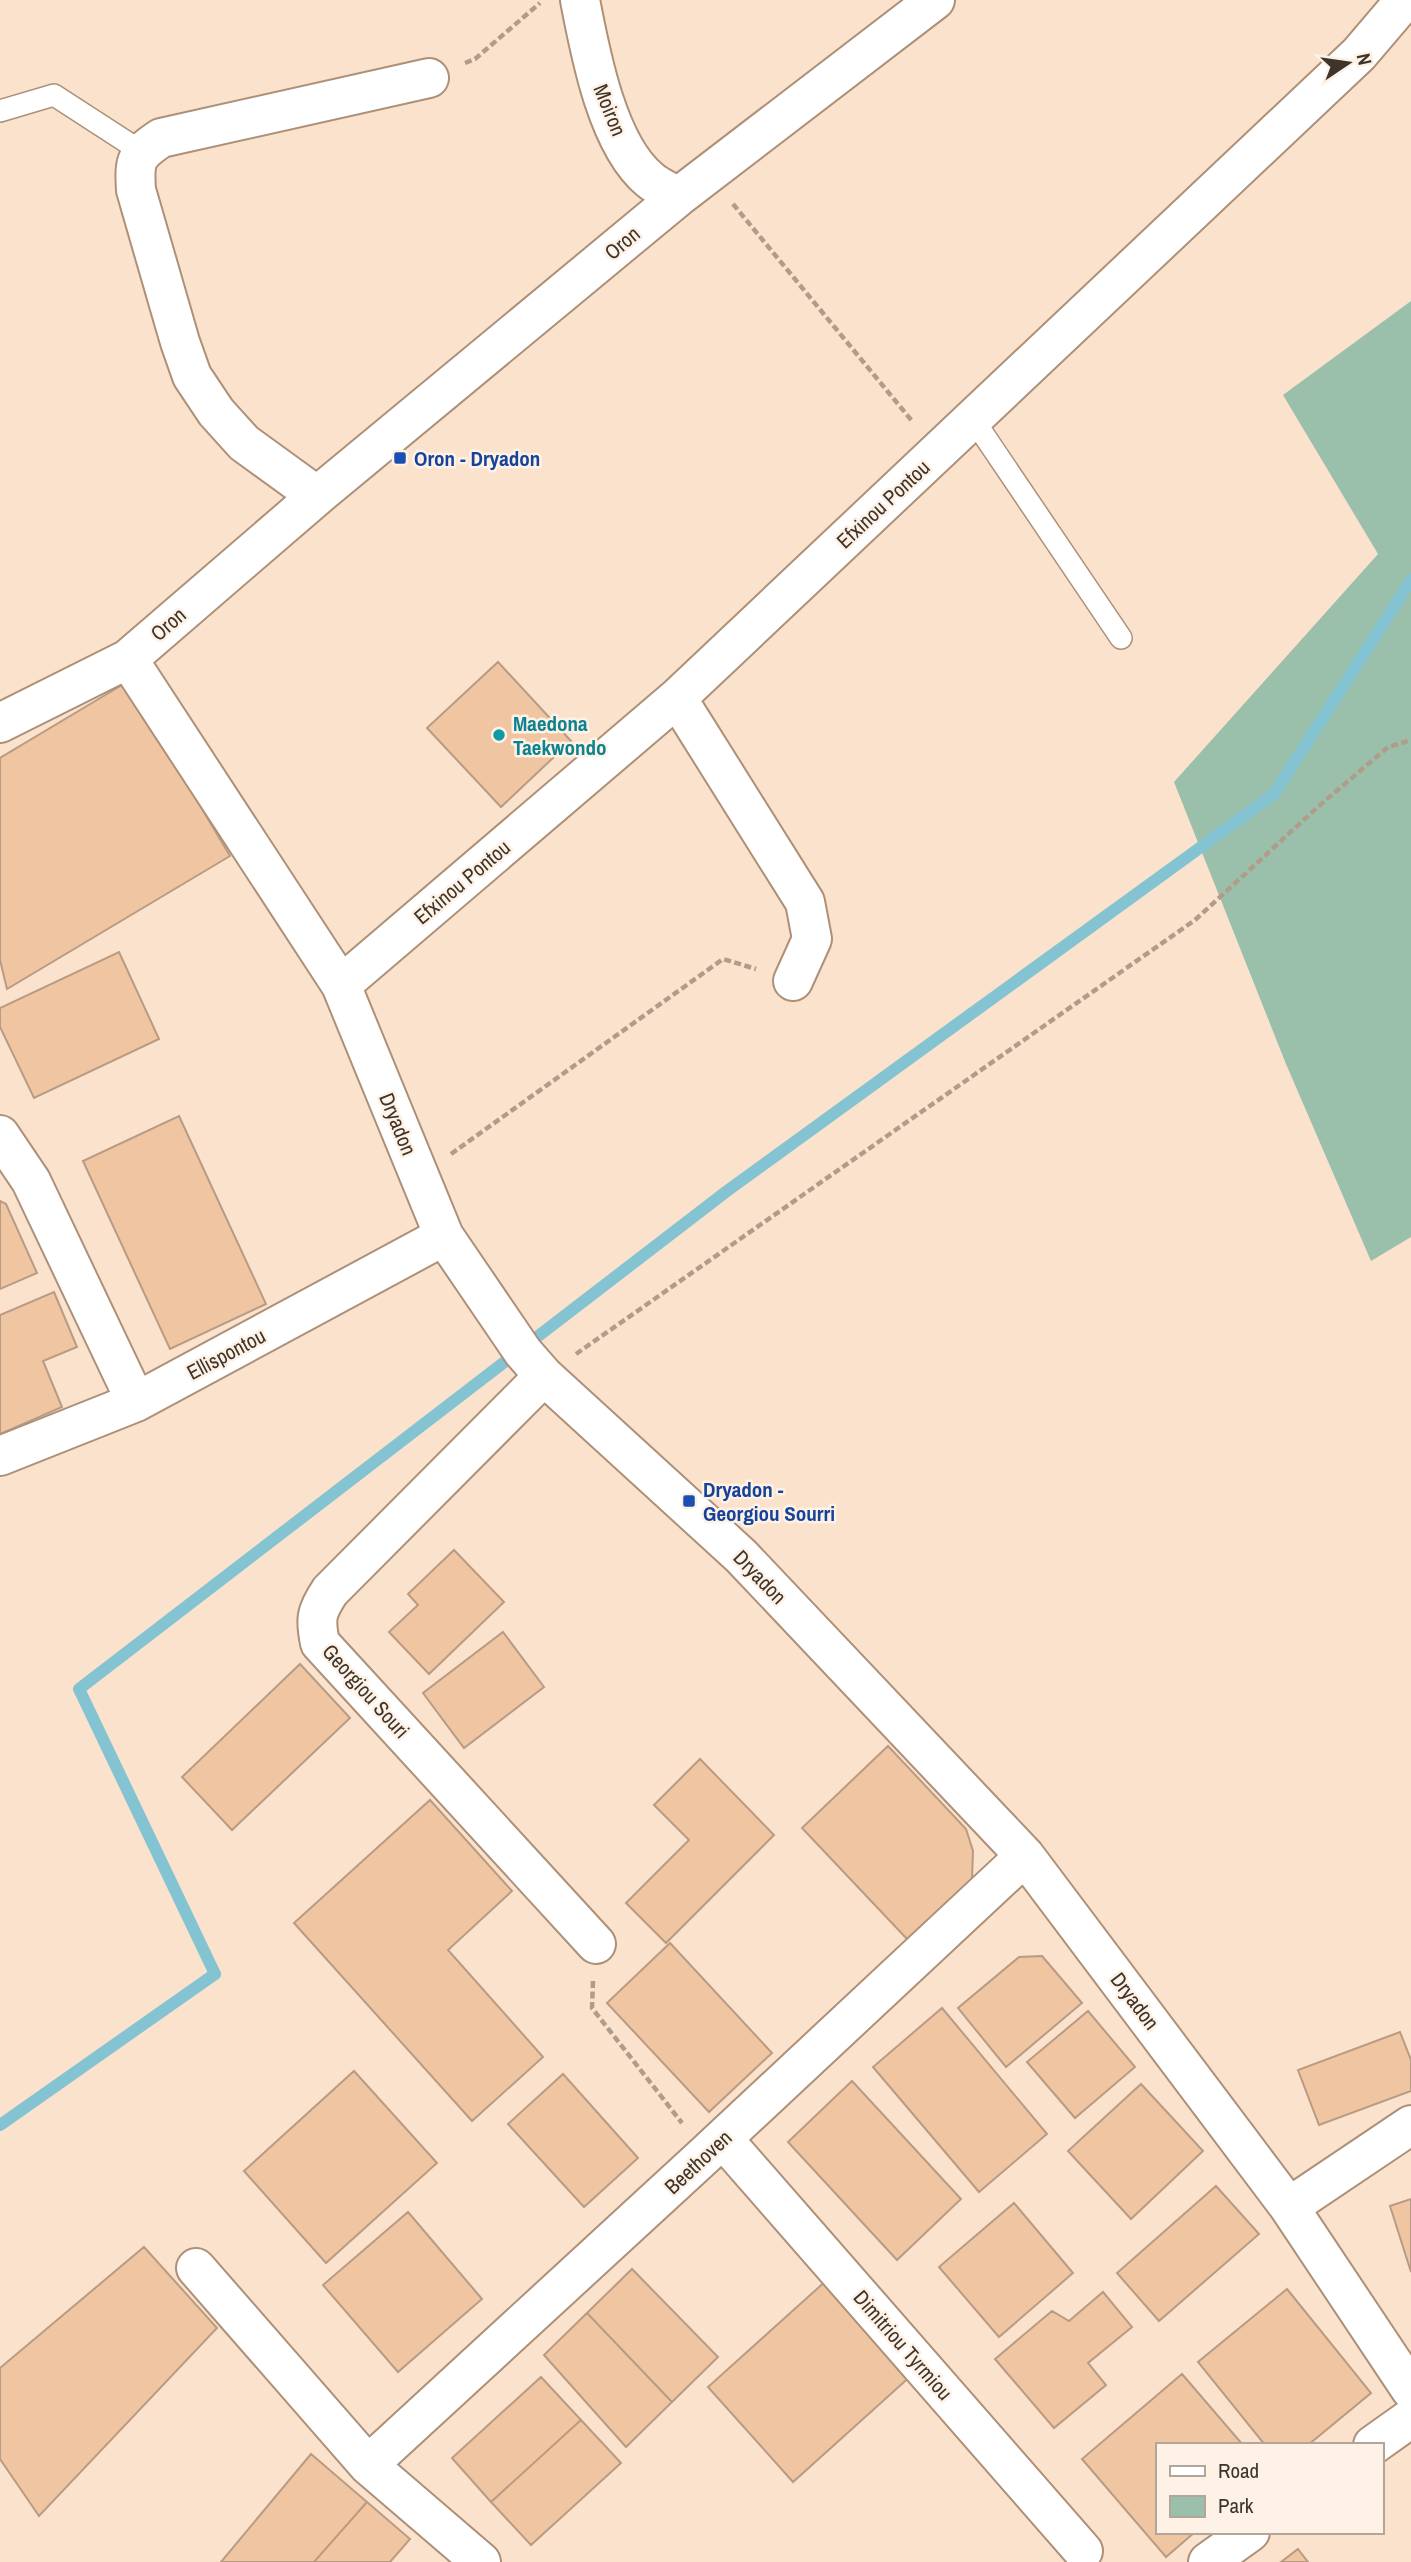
<svg xmlns="http://www.w3.org/2000/svg" width="1411" height="2562" viewBox="0 0 1411 2562" font-family="'Archivo Narrow',sans-serif">
<rect width="100%" height="100%" fill="#fbe2cd"/>
<!-- green -->
<path fill="#9ac0ab" d="M1411 301V1237L1371 1261 1286 1064 1174 782 1378 554 1283 395Z"/>
<g fill="none" stroke-linecap="round" stroke-linejoin="round">
<!-- stream -->
<path stroke="#83c3d2" stroke-width="12" d="M0 2125 215 1974 79 1689 727 1191 1274 794 1411 580"/>
</g>
<!-- building -->
<path fill="#f0c6a2" stroke="#b89b82" stroke-width="2" d="M498 662 571 741 501 807 427 728Z
M127 682 230 856 7 989 0 960V758Z
M119 952 159 1039 34 1098 0 1027V1008Z
M179 1116 266 1304 170 1349 83 1161Z
M0 1201 6 1204 37 1273 0 1289Z
M54 1292 77 1347 43 1361 62 1407 0 1434V1315Z
M454 1550 504 1602 429 1674 389 1632 418 1605 408 1594Z
M503 1632 544 1687 464 1748 423 1693Z
M300 1664 350 1718 232 1830 182 1777Z
M888 1746 966 1829 973 1851 972 1879 908 1940 802 1828Z
M700 1759 774 1835 666 1943 626 1903 689 1840 654 1805Z
M430 1800 512 1891 448 1950 543 2057 472 2121 294 1923Z
M670 1943 772 2053 709 2112 607 2003Z
M1042 1956 1082 2003 1006 2067 958 2008 1019 1957Z
M942 2008 1047 2134 979 2192 873 2067Z
M1088 2011 1135 2067 1075 2118 1027 2062Z
M1400 2032 1411 2060V2091L1319 2125 1298 2070Z
M354 2071 437 2163 326 2263 244 2171Z
M563 2074 638 2158 584 2207 508 2124Z
M852 2081 961 2199 897 2260 788 2142Z
M1141 2084 1203 2151 1131 2219 1068 2151Z
M1216 2186 1259 2234 1159 2321 1117 2273Z
M1411 2199V2272L1390 2206Z
M1014 2203 1073 2273 999 2337 939 2267Z
M408 2212 482 2299 398 2372 323 2285Z
M144 2247 217 2328 39 2516 0 2459V2368Z
M632 2269 718 2357 672 2402 587 2313Z
M828 2279 913 2374 793 2482 708 2387Z
M1287 2289 1371 2393 1308 2445H1265L1198 2362Z
M1103 2292 1132 2327 1088 2363 1106 2385 1054 2428 995 2359 1052 2311 1069 2321Z
M587 2313 672 2402 626 2447 544 2355Z
M1182 2374 1243 2445H1157V2532H1195L1166 2557 1082 2459Z
M541 2377 581 2420 491 2502 452 2458Z
M581 2420 621 2463 531 2545 491 2502Z
M311 2454 367 2502 314 2562H221Z
M367 2502 410 2539 390 2562H314Z
M1298 2549 1308 2562H1281Z"/>
<g fill="none" stroke-linecap="round" stroke-linejoin="round">
<defs>
<path id="lane" d="M0 111 54 95 142 152
M973 419 1121 638"/>
<path id="street" d="M580 0C590 52 607 145 650 180 658 187 669 191 678 197
M317 496 244 443 216 412 192 376 180 342 136 190C134 159 136 155 161 138L429 78
M128 659 341 985 444 1236 523 1352 544 1376 741 1556 1025 1856 1289 2207 1411 2390
M677 698 805 902 812 939 793 981
M0 723 128 659 317 496 678 197 935 0
M341 985 677 698 1359 54 1405 0
M0 1135 31 1181 136 1402
M544 1376 330 1591C316 1612 315 1619 320 1643L596 1944
M0 1456 136 1402 444 1236
M723 2139 1083 2551
M1289 2207 1411 2125
M196 2268 368 2465 481 2562
M1373 2445 1411 2418
M368 2465 706 2154 1025 1856
M1208 2562 1250 2532"/>
</defs>
<!-- lane casing -->
<use href="#lane" stroke="#ad9078" stroke-width="24"/>
<!-- street casing -->
<use href="#street" stroke="#ad9078" stroke-width="42"/>
<!-- path -->
<path stroke="#b09c8b" stroke-width="4.5" stroke-dasharray="7 3.5" stroke-linecap="butt" d="M465 63 475 59 540 3
M733 204 912 421
M451 1154 723 959 756 969
M576 1354 1195 920 1320 805 1388 747 1411 740
M593 1981 592 2008 682 2123"/>
<!-- lane -->
<use href="#lane" stroke="#fff" stroke-width="21"/>
<!-- street -->
<use href="#street" stroke="#fff" stroke-width="38"/>
</g>
<!-- markers -->
<g fill="#1a4fb4" stroke="#fef2e7" stroke-width="2.5">
<rect x="393" y="451" width="14" height="14" rx="3.5"/>
<rect x="682" y="1494" width="14" height="14" rx="3.5"/>
</g>
<circle fill="#0f9aa8" stroke="#fef2e7" stroke-width="2.5" cx="499" cy="735" r="7"/>
<g text-anchor="middle" dominant-baseline="central" stroke-width="5" stroke-linejoin="round" paint-order="stroke">
<!-- street labels -->
<g font-size="21" fill="#3f3429" stroke="#fef2e7">
<text transform="translate(610 110) rotate(68)">Moiron</text>
<text transform="translate(622 243) rotate(-40)">Oron</text>
<text transform="translate(883 504) rotate(-43)">Efxinou Pontou</text>
<text transform="translate(168 624) rotate(-41)">Oron</text>
<text transform="translate(462 882) rotate(-40)">Efxinou Pontou</text>
<text transform="translate(398 1124) rotate(68)">Dryadon</text>
<text transform="translate(226 1354) rotate(-28)">Ellispontou</text>
<text transform="translate(760 1577) rotate(46)">Dryadon</text>
<text transform="translate(366 1691) rotate(48)">Georgiou Souri</text>
<text transform="translate(1135 2001) rotate(53)">Dryadon</text>
<text transform="translate(698 2162) rotate(-43)">Beethoven</text>
<text transform="translate(903 2345) rotate(49)">Dimitriou Tyrmiou</text>
</g>
<!-- transit labels -->
<g font-size="21" font-weight="bold" fill="#164399" stroke="#fef2e7" text-anchor="start">
<text x="414" y="458">Oron - Dryadon</text>
<text x="703" y="1489">Dryadon -<tspan x="703" dy="24">Georgiou Sourri</tspan></text>
</g>
<!-- culture labels -->
<g font-size="21" font-weight="bold" fill="#0d838f" stroke="#fef2e7" text-anchor="start">
<text x="513" y="723">Maedona<tspan x="513" dy="24">Taekwondo</tspan></text>
</g>
</g>
<!-- legend -->
<rect x="1156" y="2443" width="228" height="91" fill="#fef2e7" stroke="#b2a69b" stroke-width="2"/>
<rect x="1170" y="2466" width="35" height="10" fill="#ffffff" stroke="#b2a69b" stroke-width="2"/>
<text x="1218" y="2478" font-size="21" fill="#3f3429">Road</text>
<rect x="1170" y="2496" width="35" height="21" fill="#9ac0ab" stroke="#b2a69b" stroke-width="2"/>
<text x="1218" y="2513" font-size="21" fill="#3f3429">Park</text>
<!-- north arrow -->
<g transform="translate(1348 63) rotate(77)" stroke="#fef2e7" stroke-width="5" paint-order="stroke">
<path d="M0-5L12 26L0 18L-12 26Z" fill="#3f3429"/>
<text y="-10" font-size="19" font-weight="bold" text-anchor="middle" fill="#3f3429">N</text>
</g>
</svg>
